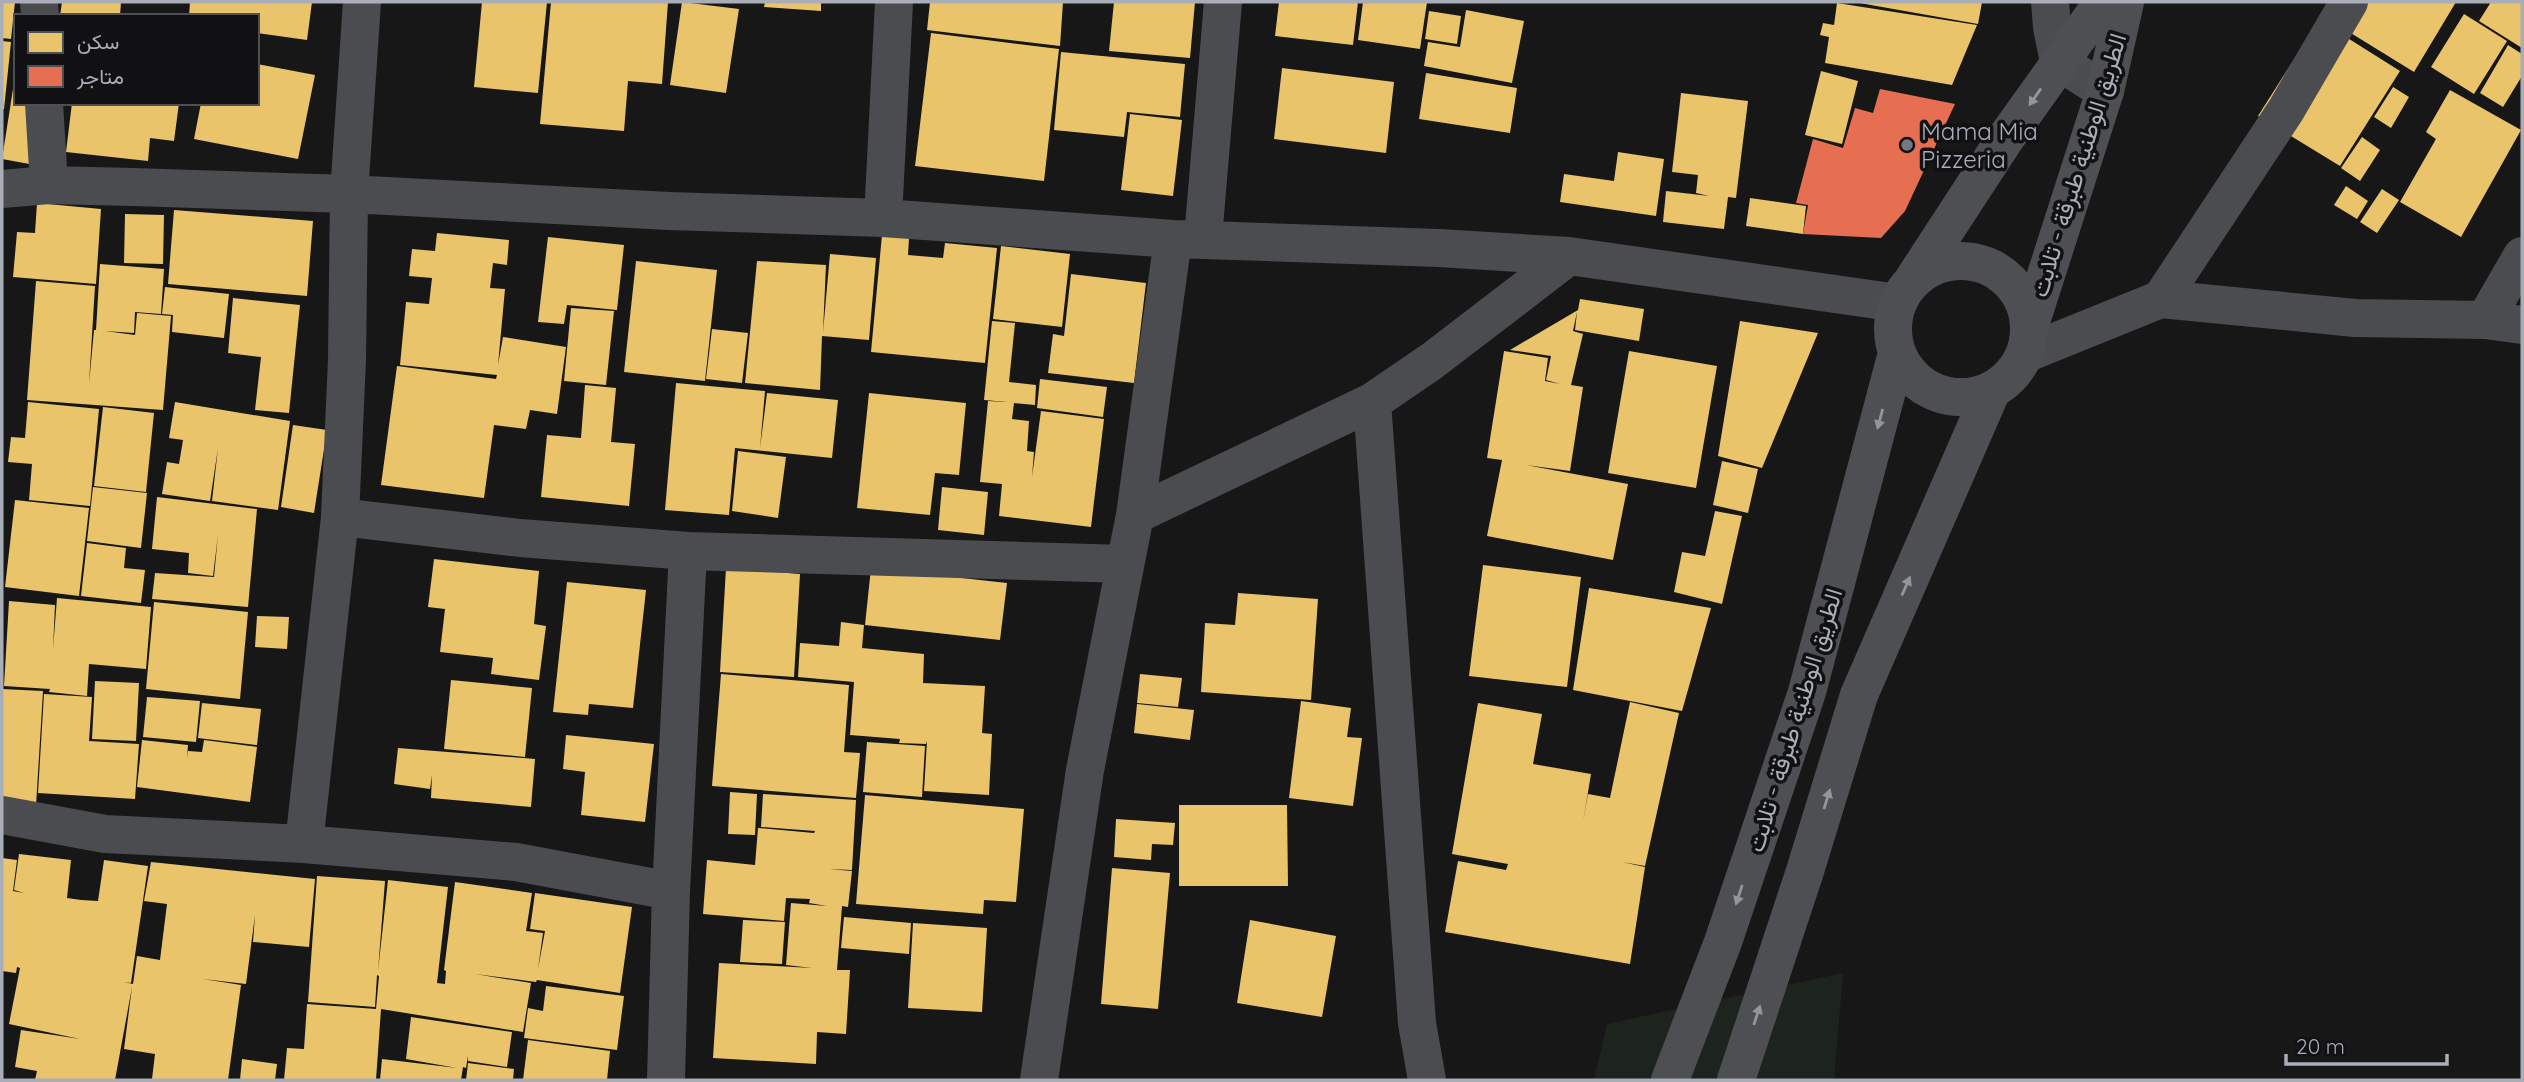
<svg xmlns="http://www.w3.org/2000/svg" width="2524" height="1082" viewBox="0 0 2524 1082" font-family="Quicksand,Vazirmatn,sans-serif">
<rect width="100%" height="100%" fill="#171717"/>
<!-- green -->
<path fill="#1d241e" d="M1843 973 1834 1080H1594L1607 1024Z"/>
<!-- homes -->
<path fill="#e9c46a" d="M2 2H15L11 39 2 38Z
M62 2H121L120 16H60Z
M190 2H312L307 40 257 33V16H189Z
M482 2H547L538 93 474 87Z
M551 2H668L662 84 628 81 624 131 540 124Z
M682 2 739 9 726 93 670 85Z
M765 2H821V11L764 7Z
M930 2H1063L1060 46 927 30Z
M1114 2H1195L1190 58 1109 51Z
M1279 2H1358L1353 45 1275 36Z
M1363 2H1427L1420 49 1358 40Z
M1854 2H1982L1978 24Z
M2364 2H2456L2414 72 2328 19Z
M2491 2H2522V48L2479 21Z
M1837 3 1977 25 1952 85 1825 63 1829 37 1820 35 1823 23 1834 25Z
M1466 10 1524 21 1512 83 1424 66 1428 42 1460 47Z
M1429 11 1461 16 1457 44 1425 39Z
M2464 14 2507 41 2474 94 2431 67Z
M2319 20 2400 71 2340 166 2258 116Z
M931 33 1059 49 1044 181 915 166Z
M2 41 11 42 4 109H2Z
M2508 45 2522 54V76L2503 107 2480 93Z
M1061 52 1185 64 1180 117 1127 112 1124 137 1054 130Z
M257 64 315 75 298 159 194 139 201 103H257Z
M1282 68 1394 82 1386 153 1274 139Z
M1821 71 1858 81 1842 144 1805 135Z
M1426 73 1517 88 1510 133 1419 119Z
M2393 87 2409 97 2391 128 2374 117Z
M13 89H16V103H45L35 165 2 159Z
M2450 90 2521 130 2461 237 2400 202 2436 139 2426 132Z
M1681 93 1748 101 1736 198 1728 197 1724 229 1663 222 1666 191 1709 196 1696 193 1698 175 1672 172Z
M72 103H179L174 141 150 138 148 161 66 152Z
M1130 114 1182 120 1173 196 1121 190Z
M2362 137 2380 150 2360 181 2341 168Z
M1618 152 1664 159 1656 216 1560 202 1564 174 1614 181Z
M2346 186 2368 201 2357 219 2334 205Z
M2382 189 2399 200 2377 233 2360 222Z
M1750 198 1806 206 1803 234 1746 226Z
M37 203 101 209 96 284 13 277 17 232 35 233Z
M174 210 313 221 307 296 168 284Z
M125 214 164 215 163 264 124 263Z
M437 233 509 240 507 265 493 263 490 288 505 289 498 365 503 337 566 347 557 414 530 410 526 429 494 425 484 498 381 485 397 366 496 379 497 375 400 365 406 302 429 304 432 278 409 276 412 249 435 251Z
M882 235 909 238 908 255 943 258 945 243 997 248 985 363 871 352Z
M548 237 624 245 617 310 567 305 564 324 538 322Z
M1001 246 1070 254 1062 327 993 319Z
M830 254 876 258 869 340 822 336 820 390 745 383 757 261 826 265 823 332Z
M636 261 717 270 705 381 624 372Z
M100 264 164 269 161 314 135 312 134 333 105 331 135 335 137 313 171 316 163 410 27 400 36 281 95 286 89 384 94 330H96Z
M1071 274 1146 283 1134 383 1048 373 1053 334 1064 336Z
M165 287 229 294 224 338 172 332 173 315 162 314Z
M233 298 300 305 289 413 255 410 261 357 228 353Z
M1580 299 1644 309 1639 341 1575 330 1577 312 1573 331 1583 334 1571 385 1583 387 1570 471 1526 465 1628 484 1613 560 1487 536 1502 460 1487 458 1504 351 1548 358 1545 381 1560 384 1546 380 1551 356 1510 350 1578 310Z
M571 308 614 311 606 385 564 381Z
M992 321 1015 323 1009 382 1036 385 1035 405 1014 403 1012 419 1029 421 1027 451 1034 452 1032 477 1041 411 1104 419 1091 527 999 516 1002 484 980 482 988 401 1007 402 984 400Z
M1740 321 1818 333 1762 468 1718 456Z
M712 329 748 333 742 383 706 379Z
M1629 351 1717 366 1696 488 1608 473Z
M1040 379 1107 387 1103 417 1037 408Z
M676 383 765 391 760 448 767 393 838 400 832 458 735 448 729 515 665 510Z
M585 385 616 388 611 442 635 444 629 506 541 497 547 435 581 438Z
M869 393 966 403 959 475 935 473 930 515 857 508Z
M28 402 99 409 90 506 29 500 32 464 8 462 11 437 25 438Z
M175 402 290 421 278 510 212 501 218 448 210 501 162 494 167 462 179 464 183 440 169 438Z
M103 407 154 413 146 492 94 486Z
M293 425 327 430 314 513 281 507Z
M738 451 786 457 778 518 732 511Z
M1722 461 1758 469 1748 513 1713 505Z
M93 487 147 493 141 548 87 541Z
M942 487 988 492 984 535 938 530Z
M157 497 257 509 248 607 152 599 155 573 214 577 218 535 213 576 188 573 189 553 152 549Z
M15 500 89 508 79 596 5 587Z
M1715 511 1742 516 1722 604 1674 592 1682 552 1705 556Z
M87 543 126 548 124 568 145 570 141 603 81 596Z
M434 559 539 571 534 624 546 626 539 680 491 674 493 658 440 652 445 609 428 607Z
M1483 565 1581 577 1567 687 1469 676Z
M726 568 800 574 794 677 720 672Z
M871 568 1007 583 1000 640 865 625Z
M567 582 646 590 633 708 589 704 588 715 553 712Z
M1589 588 1711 608 1682 711 1573 690Z
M1238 593 1318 599 1311 700 1201 692 1205 623 1235 625Z
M57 598 151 607 146 669 89 664 87 696 49 692 50 689 4 686 9 601 55 605 53 649Z
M154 602 248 612 240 699 146 689Z
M257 616 289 617 287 649 255 647Z
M841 622 864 625 862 648 924 654 923 683 985 686 982 733 992 734 989 795 924 791 927 741 926 744 899 743 900 739 850 735 854 682 798 677 800 643 839 646Z
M721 674 849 685 844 752 860 753 856 798 712 786Z
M1140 674 1182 678 1178 707 1137 703Z
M451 680 532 688 525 757 444 749Z
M95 681 139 683 136 741 92 739Z
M2 689 43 691 36 806 2 804Z
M44 694 92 697 89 741 139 744 135 799 38 793Z
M147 697 200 701 196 742 143 737Z
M1301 701 1351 708 1347 737 1362 738 1353 806 1289 798Z
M1630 702 1679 713 1645 866 1622 862 1645 867 1630 964 1445 932 1458 861 1506 870 1508 864 1452 854 1478 703 1542 714 1533 764 1591 774 1583 822 1588 794 1610 798Z
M202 703 261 709 257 745 198 738Z
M1137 704 1194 710 1190 740 1134 733Z
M566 735 654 744 645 822 581 815 585 772 563 769Z
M142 740 188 745 187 759 188 751 202 752 204 740 257 747 250 802 137 787Z
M867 742 925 746 922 797 863 792Z
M398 748 535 759 531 807 431 798 432 775 430 789 394 784Z
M730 792 757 794 755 835 728 834Z
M763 794 856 800 852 870 829 869 852 871 848 907 842 906 837 970H850L846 1034 817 1032 816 1064 713 1058 719 963 812 968 786 965 791 903 827 906 809 903 810 899 786 898 784 921 703 914 707 860 755 865 758 828 814 833 815 831 761 827Z
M865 795 1024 809 1016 902 984 900 983 914 856 904Z
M1179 805H1287L1288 886H1179Z
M1116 819 1175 823 1173 845 1152 844 1151 860 1114 857Z
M19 854 71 860 67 898 81 900 98 901 104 860 148 866 131 983 124 982 133 984 137 956 160 960 167 904 144 901 151 862 315 879 309 947 253 942 255 915 246 984 203 979 241 985 228 1080 152 1079 155 1054 124 1049 132 987 115 1080H35L37 1071 15 1067 21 1030 80 1039 9 1024 20 968 17 967 16 973 2 971V858L17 860 13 891 24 893 14 890Z
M1112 868 1170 873 1158 1009 1101 1004Z
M317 876 385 881 378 971 388 880 448 887 437 983 445 984 446 971 444 970 455 882 532 893 526 931 543 933 538 969 545 931 530 929 535 893 632 907 620 993 537 980 536 982 475 974 531 983 523 1032 381 1009 376 1080H284L287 1048 304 1049 307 1004 376 1009 379 976 377 975 375 1007 308 1002Z
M844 917 911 923 909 954 841 948Z
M743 920 785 922 782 964 740 962Z
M1250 920 1336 936 1322 1017 1237 1003Z
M913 923 987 928 982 1012 908 1008Z
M546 986 624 996 617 1050 524 1038 528 1008 543 1011Z
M411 1017 512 1032 507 1067 468 1061V1056L466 1068 463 1067 461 1080H380L382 1059 457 1068 406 1059Z
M528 1040 610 1051 607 1080H523Z
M242 1059 277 1064 275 1080H240Z
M468 1063 514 1069 513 1080H466Z"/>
<!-- shops -->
<path fill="#e76f51" d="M1880 89 1955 104 1905 211 1881 238 1803 234 1808 205 1796 203 1813 139 1843 148 1855 108 1873 113Z"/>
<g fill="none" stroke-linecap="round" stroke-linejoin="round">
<!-- minor -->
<path stroke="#4b4c50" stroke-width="38" d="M39 2 40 16
M2050 2 2052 27 2059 62 2105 91
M44 103 49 185
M2 189 49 185 133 187 349 194 669 211 883 218 1173 239 1439 248 1569 256 1898 303
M883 218 894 2
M1203 238 1223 2
M2161 299 2286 110 2349 2
M2485 320 2522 256
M2025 354 2161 299 2355 318 2485 320 2522 325
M1372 402 1417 1023 1427 1080
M1135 515 1372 402 1432 361 1569 256
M340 517 520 538 688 551 1124 564
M2 815 105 834 304 844 516 862 671 891
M304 844 340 517 347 360 349 194 362 2
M666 1080 671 891 688 551
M1039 1080 1085 770 1135 515 1173 239"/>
<!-- primary -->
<path stroke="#4d4f52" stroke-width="38" d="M1893 329a68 68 0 1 1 136 0a68 68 0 1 1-136 0Z
M1913 280 2003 142 2103 2
M2029 328 2105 91 2125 2
M1670 1080 1723 942 1807 692 1897 353
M1736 1080 1805 871 1859 695 1992 390"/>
</g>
<!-- one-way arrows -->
<defs><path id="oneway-solid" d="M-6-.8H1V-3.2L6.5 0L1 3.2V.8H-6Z" transform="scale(1.75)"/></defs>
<g fill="#91969e">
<use href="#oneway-solid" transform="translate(2035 97) rotate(125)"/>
<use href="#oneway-solid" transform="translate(1880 419) rotate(105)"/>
<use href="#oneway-solid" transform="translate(1906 586) rotate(-66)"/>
<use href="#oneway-solid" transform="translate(1827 799) rotate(-73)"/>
<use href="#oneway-solid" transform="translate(1739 895) rotate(108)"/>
<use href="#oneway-solid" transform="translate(1757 1015) rotate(-72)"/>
</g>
<!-- markers -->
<circle fill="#757880" stroke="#111113" stroke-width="2.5" cx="1907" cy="145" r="7"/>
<g text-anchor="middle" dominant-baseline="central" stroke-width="7" stroke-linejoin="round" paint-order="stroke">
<!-- poi labels -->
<g font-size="24" fill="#a8adb8" stroke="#111113" text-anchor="start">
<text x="1921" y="131">Mama Mia<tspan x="1921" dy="28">Pizzeria</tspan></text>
</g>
<!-- street labels -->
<g font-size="24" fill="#a8adb8" stroke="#111113">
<text transform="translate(2078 165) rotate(-73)">الطريق الوطنية طبرقة - تلابت</text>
<text transform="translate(1794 720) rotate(-73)">الطريق الوطنية طبرقة - تلابت</text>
</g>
</g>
<!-- border -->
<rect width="2524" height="1082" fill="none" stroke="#a8adb8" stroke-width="7"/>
<!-- legend -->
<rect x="14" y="14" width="245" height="91" fill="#111113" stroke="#4d4f55" stroke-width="2"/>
<rect x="28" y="32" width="35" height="21" fill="#e9c46a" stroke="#4d4f55" stroke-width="2"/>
<text x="77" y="49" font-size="21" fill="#a8adb8">سكن</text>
<rect x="28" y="66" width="35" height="21" fill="#e76f51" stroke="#4d4f55" stroke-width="2"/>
<text x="77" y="84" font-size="21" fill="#a8adb8">متاجر</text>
<!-- scale -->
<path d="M2286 1054v10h161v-10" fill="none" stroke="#a8adb8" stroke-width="3.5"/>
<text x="2296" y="1054" font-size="21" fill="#a8adb8" stroke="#111113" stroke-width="5" paint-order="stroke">20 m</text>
</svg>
